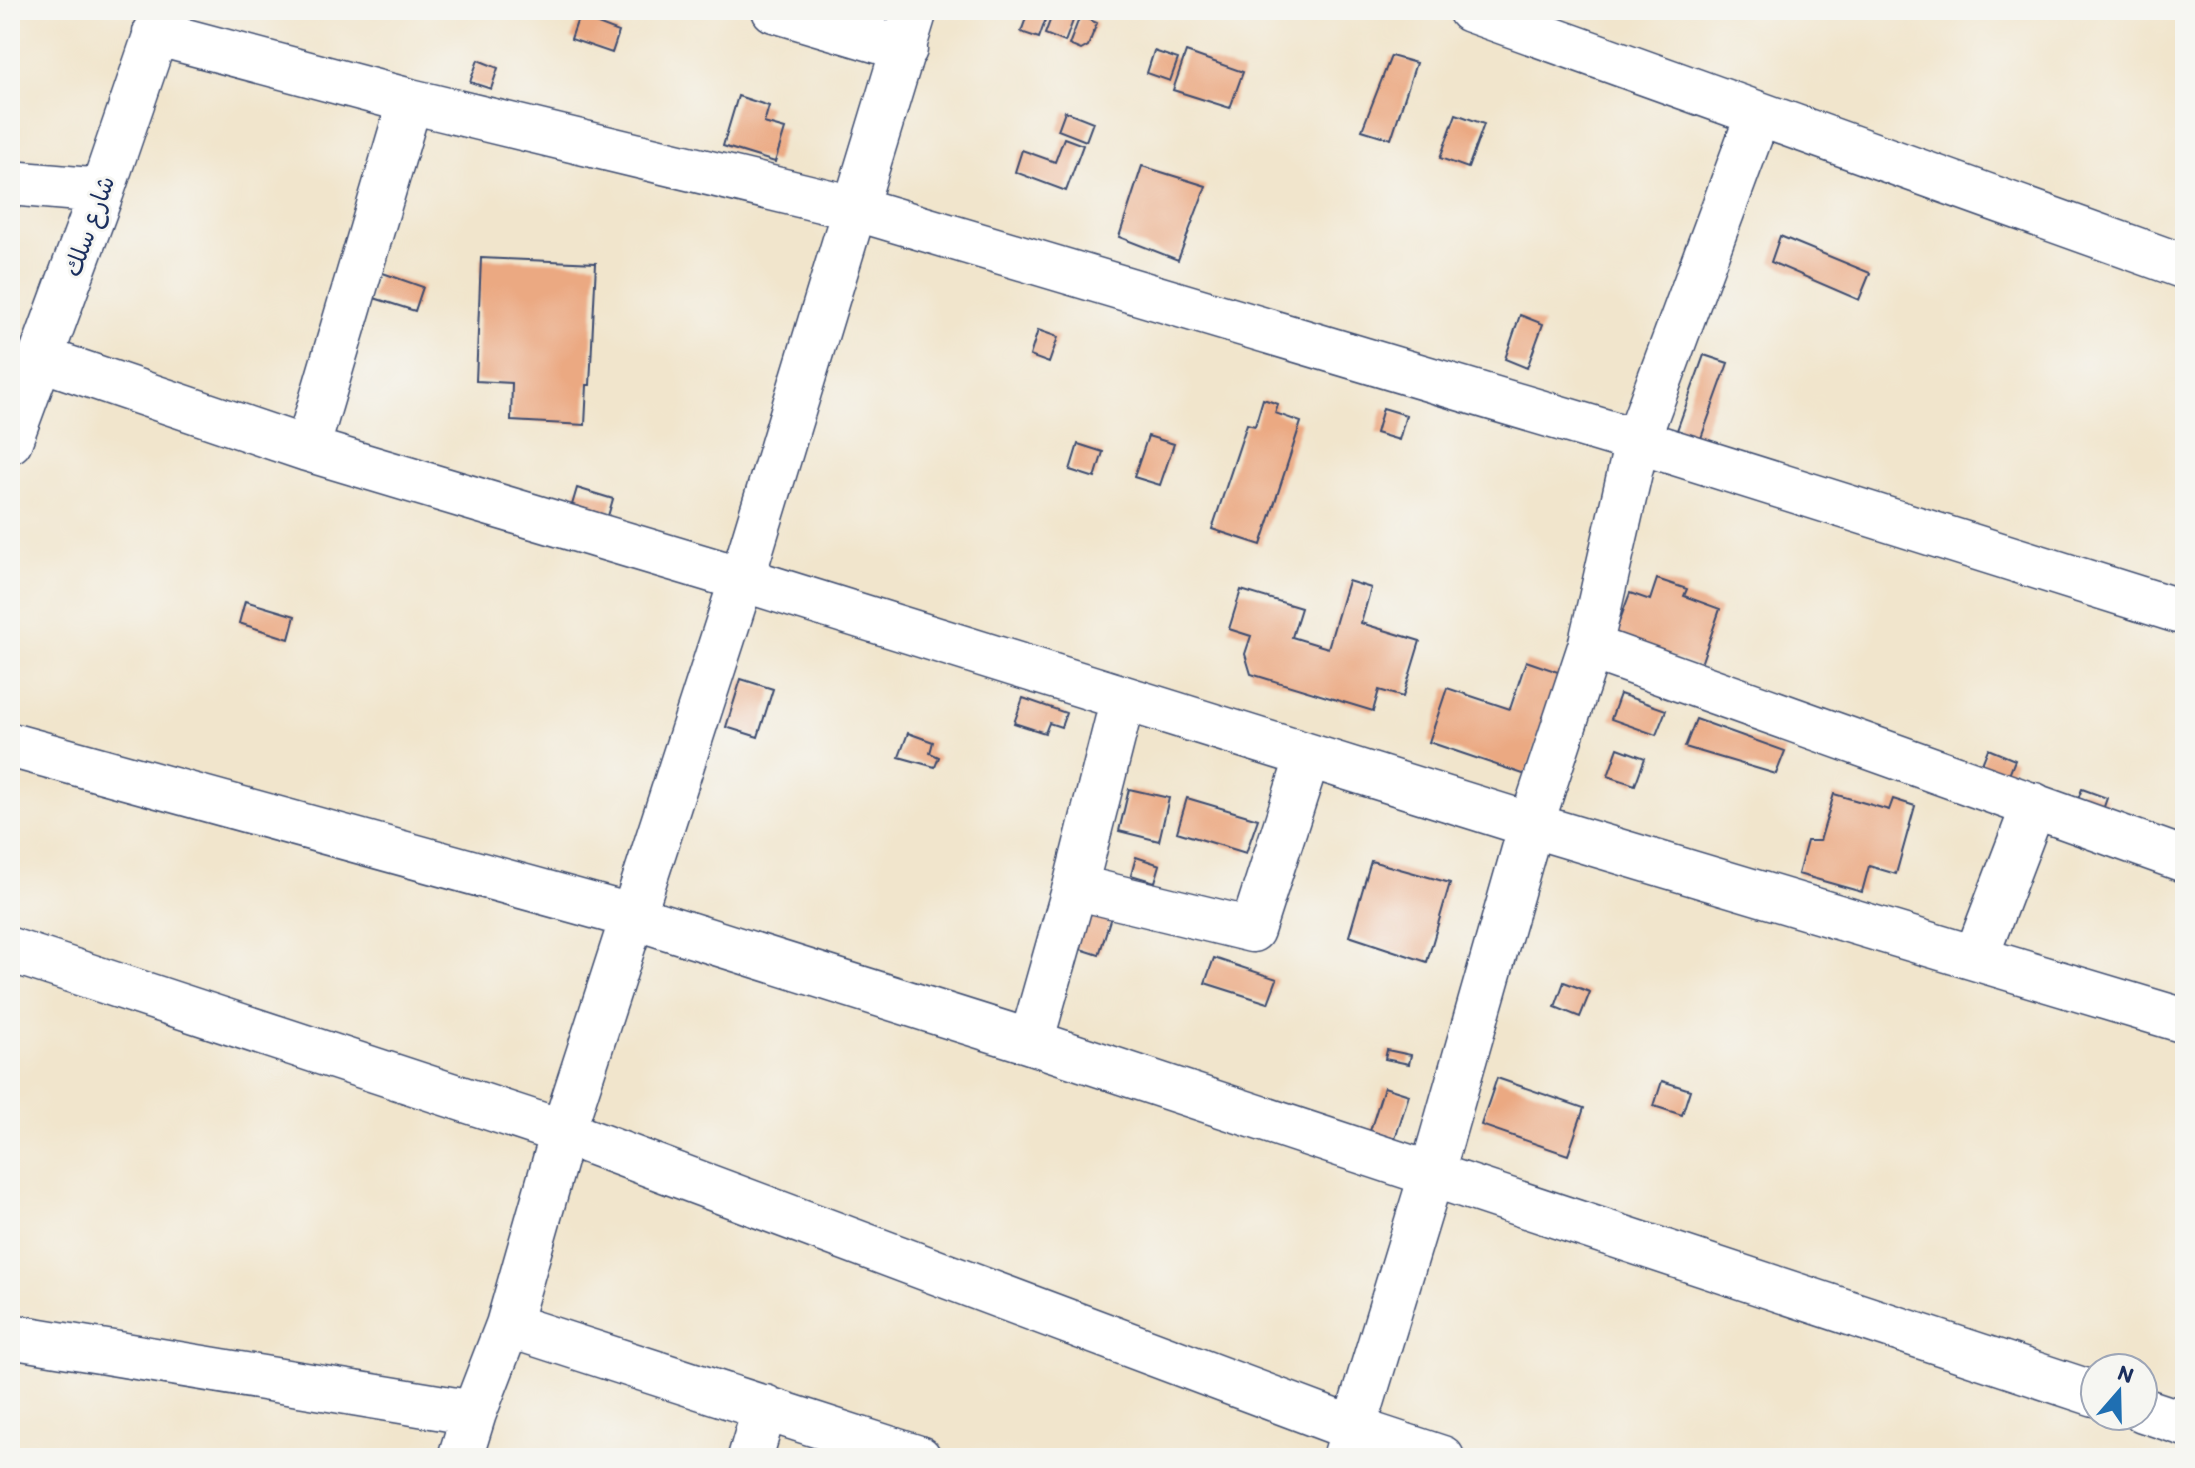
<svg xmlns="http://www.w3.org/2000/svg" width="2195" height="1468" viewBox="0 0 2195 1468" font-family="Itim,'Playpen Sans Arabic',sans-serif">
<rect width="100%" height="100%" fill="#f6f6f2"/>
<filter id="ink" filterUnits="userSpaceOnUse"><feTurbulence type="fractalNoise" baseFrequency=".0125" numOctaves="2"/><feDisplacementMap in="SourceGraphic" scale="16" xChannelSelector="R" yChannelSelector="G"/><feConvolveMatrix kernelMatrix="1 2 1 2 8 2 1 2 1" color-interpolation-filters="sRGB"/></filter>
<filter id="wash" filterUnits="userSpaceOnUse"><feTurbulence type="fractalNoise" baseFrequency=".006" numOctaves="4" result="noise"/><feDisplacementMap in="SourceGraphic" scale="32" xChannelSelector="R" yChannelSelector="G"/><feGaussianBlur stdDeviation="1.8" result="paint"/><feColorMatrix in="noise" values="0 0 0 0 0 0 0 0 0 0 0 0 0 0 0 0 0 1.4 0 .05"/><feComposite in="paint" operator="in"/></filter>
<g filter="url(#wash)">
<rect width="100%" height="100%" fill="#f1e5cc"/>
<g id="blocks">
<!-- building -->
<path fill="#eba982" d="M581 10H599L595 23 619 32 612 53 571 39Z
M1029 10H1049L1039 38 1021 32Z
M1054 10H1077L1065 42 1045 34Z
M1080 16 1097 23 1088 46 1081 50 1069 45Z
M1154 51 1178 59 1170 81 1147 73Z
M1186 52 1243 72 1230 108 1173 90Z
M1391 56 1416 63 1391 139 1362 130Z
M478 60 498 68 491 89 470 82Z
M738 96 769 106 764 123 785 129 775 162 723 146Z
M1065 111 1093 122 1086 141 1058 130Z
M1456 114 1484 124 1468 168 1440 158Z
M1064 138 1083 145 1066 191 1015 172 1022 150 1055 162Z
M1142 166 1206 186 1178 260 1119 237Z
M1780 236 1870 273 1859 300 1771 262Z
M481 258 596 263 590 385H587L585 425 511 421 512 383 476 381Z
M380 272 423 287 415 311 371 297Z
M1520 315 1543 324 1527 368 1505 359Z
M1038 330 1058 337 1049 363 1030 356Z
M1704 355 1728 363 1700 441 1676 433Z
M1263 399 1278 404 1275 413 1301 422 1261 545 1212 529 1247 424 1255 426Z
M1383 408 1406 415 1399 440 1376 433Z
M1148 436 1174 444 1160 485 1134 477Z
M1078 444 1103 452 1095 478 1070 470Z
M577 488 613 499 608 516 572 505Z
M1657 579 1687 589 1684 596 1720 609 1700 667 1614 636 1630 593 1650 600Z
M1348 581 1371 588 1361 623 1420 641 1403 697 1379 690 1373 711 1251 674 1245 654 1251 636 1229 629 1241 590 1301 608 1292 637 1328 648Z
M245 601 295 616 289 639 239 623Z
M1526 661 1561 673 1526 775 1429 742 1447 688 1510 709Z
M741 679 773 689 758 737 726 727Z
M1620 694 1666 710 1656 735 1611 719Z
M1023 698 1066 713 1061 727 1049 723 1045 733 1014 723Z
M1696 719 1785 751 1776 774 1685 747Z
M908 733 933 742 930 753 939 757 935 767 899 757Z
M1618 748 1645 758 1635 785 1608 776Z
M1988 749 2015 760 2005 785 1978 774Z
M1129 789 1169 798 1159 841 1119 831Z
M2082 789 2107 798 2099 821 2073 812Z
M1834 794 1889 810 1893 799 1915 806 1896 874 1869 866 1862 892 1798 874 1807 841H1820Z
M1187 798 1258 819 1246 853 1177 832Z
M1136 857 1160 865 1155 882 1131 875Z
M1371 861 1450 883 1427 962 1349 936Z
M1078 892 1115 904 1099 955 1062 943Z
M1214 958 1277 979 1268 1003 1205 983Z
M1564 982 1590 992 1580 1017 1555 1007Z
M1387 1050 1411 1055 1409 1064 1385 1059Z
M1497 1078 1584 1108 1568 1155 1481 1125Z
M1662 1081 1690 1090 1682 1115 1654 1106Z
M1384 1087 1409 1095 1395 1139 1370 1131Z"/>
</g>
</g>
<g filter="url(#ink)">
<use href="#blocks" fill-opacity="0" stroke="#3b4a6e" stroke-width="2"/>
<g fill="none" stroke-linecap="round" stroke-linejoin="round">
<defs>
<path id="minor" d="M774 10 905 49
M1470 10 2185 267
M155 33 410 101 854 208 1637 441 2185 613
M10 183 102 191
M42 359 307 449 742 579 1531 825 2185 1021
M10 441 102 191 164 10
M307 449 410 101
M1590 647 2185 860
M10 745 634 917 1031 1042 2095 1394
M1075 887 1252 930 1308 756
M10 950 563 1132 1354 1429 1442 1458
M1976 957 2034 805
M1031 1042 1075 887 1123 698
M508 1325 919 1458
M10 1336 474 1413
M2143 1410 2185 1424
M460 1458 474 1413 508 1325 563 1132 742 579 915 10
M750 1458 765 1407
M1345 1458 1431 1176 1531 825 1590 647 1637 441 1758 115"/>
</defs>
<!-- minor casing -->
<use href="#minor" stroke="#3b4a6e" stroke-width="47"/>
<!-- minor -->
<use href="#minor" stroke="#fff" stroke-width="44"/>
</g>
</g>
<g text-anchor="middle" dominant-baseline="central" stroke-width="6" stroke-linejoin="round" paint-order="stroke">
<!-- street labels -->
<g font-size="24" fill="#1b2f5e" stroke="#f6f6f2">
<text transform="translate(89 226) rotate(-70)">شارع سلك</text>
</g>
</g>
<!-- margin -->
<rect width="2195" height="1468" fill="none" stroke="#f6f6f2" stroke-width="40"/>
<!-- north arrow -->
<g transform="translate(2119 1392) rotate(20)"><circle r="38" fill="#f6f6f2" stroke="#9ea6b7" stroke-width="2"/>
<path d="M0-6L14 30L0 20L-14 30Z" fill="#1f6fb2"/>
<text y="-12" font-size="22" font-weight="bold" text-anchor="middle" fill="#1b2f5e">N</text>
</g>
</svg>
